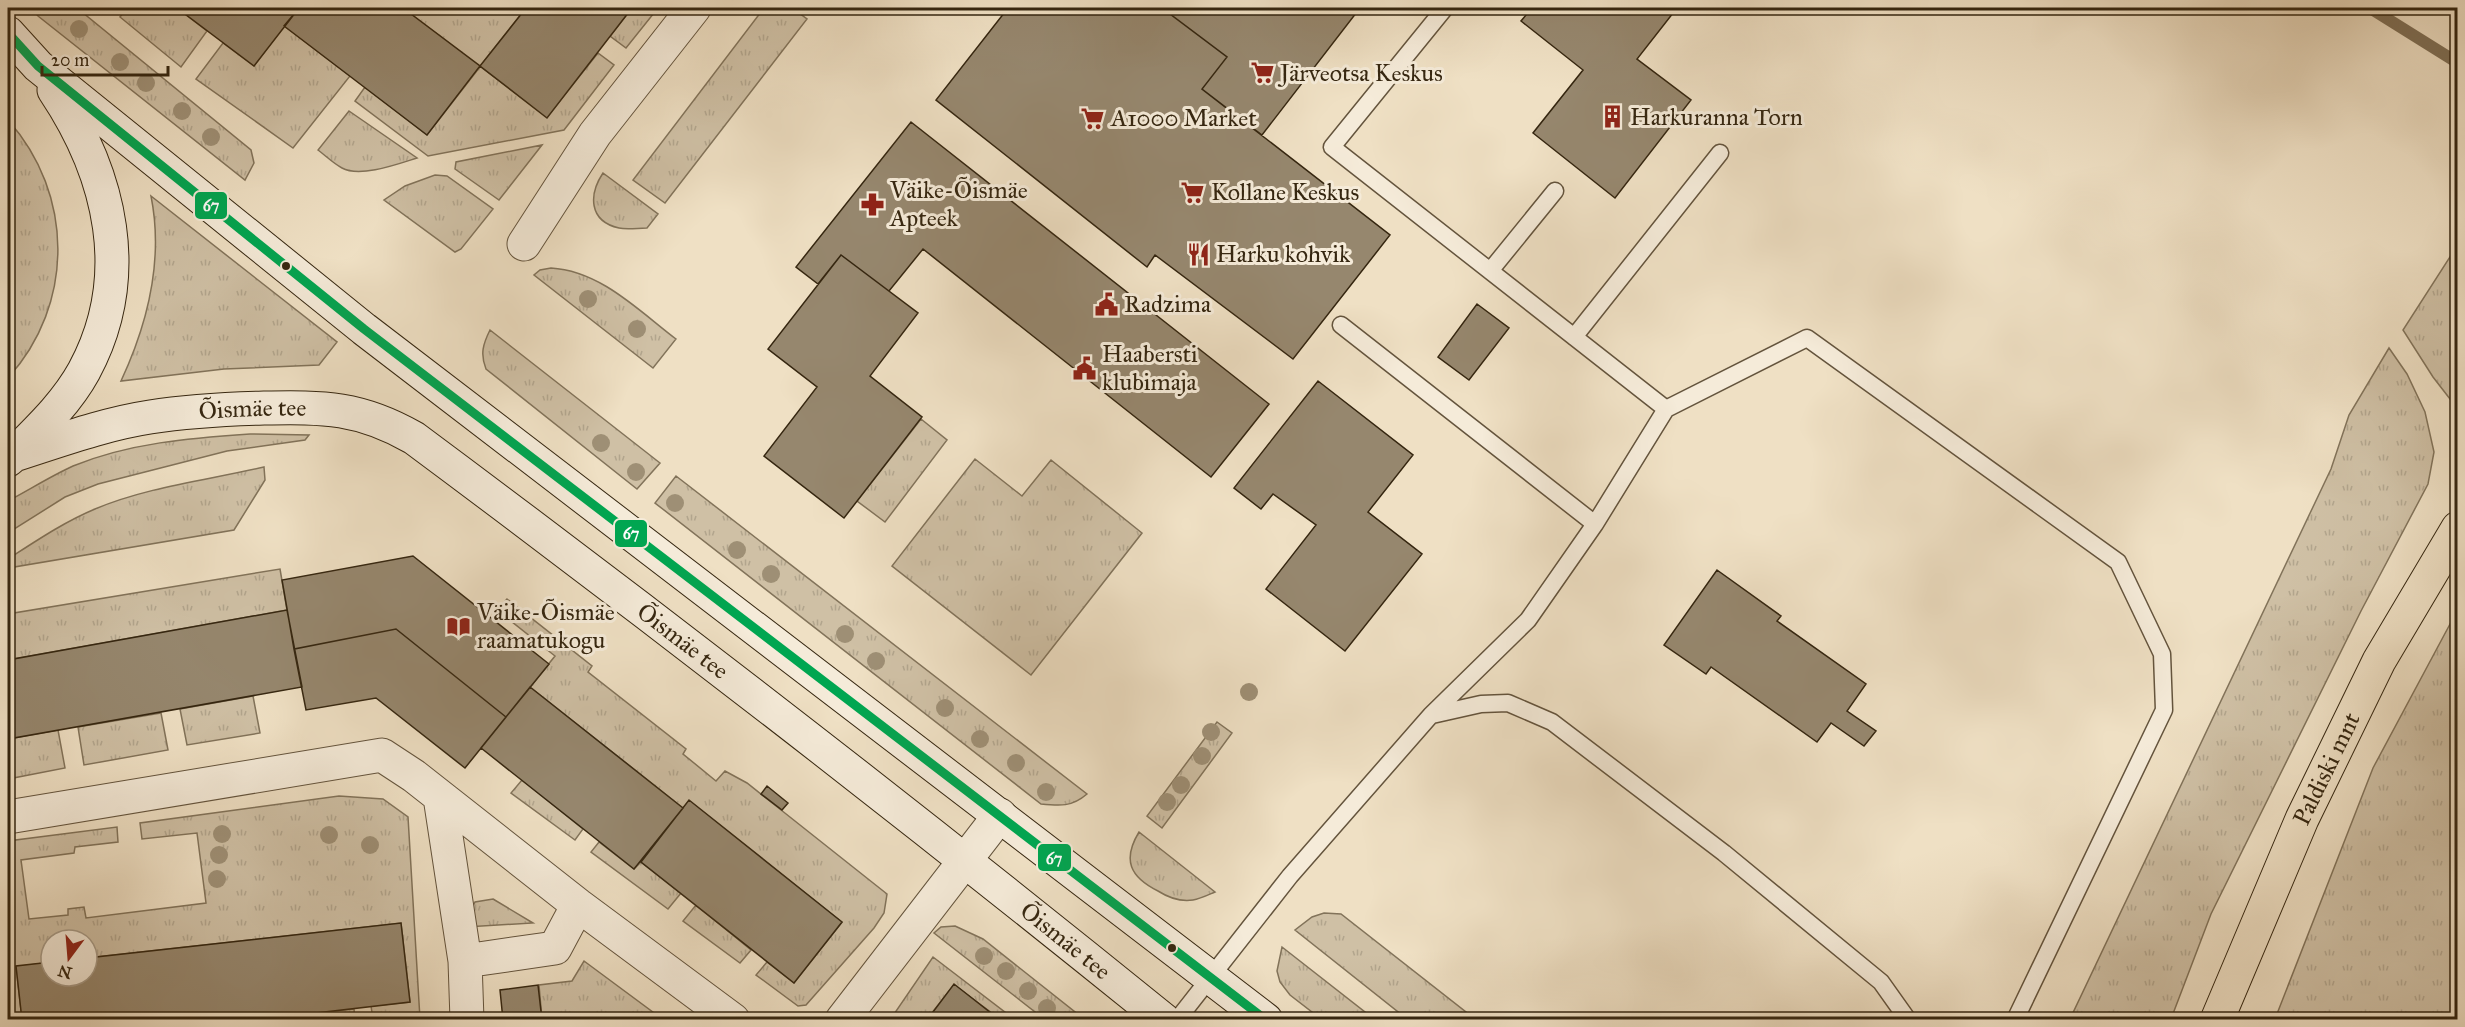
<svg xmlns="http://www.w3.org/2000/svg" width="2465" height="1027" viewBox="0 0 2465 1027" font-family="'IM FELL Great Primer',serif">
<defs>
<pattern id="grass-tufts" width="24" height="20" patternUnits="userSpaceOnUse" patternTransform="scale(1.5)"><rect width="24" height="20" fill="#cfc0a5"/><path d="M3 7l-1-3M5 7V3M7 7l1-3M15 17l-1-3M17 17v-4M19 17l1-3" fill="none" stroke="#b2a58d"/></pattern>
</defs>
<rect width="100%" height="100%" fill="#efe0c4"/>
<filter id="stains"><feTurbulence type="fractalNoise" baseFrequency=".00333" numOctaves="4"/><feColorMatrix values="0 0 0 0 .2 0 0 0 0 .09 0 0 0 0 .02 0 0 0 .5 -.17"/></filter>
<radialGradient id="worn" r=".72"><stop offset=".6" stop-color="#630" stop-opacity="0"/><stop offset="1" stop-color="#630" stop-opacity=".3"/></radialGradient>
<!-- grass -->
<path fill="url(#grass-tufts)" stroke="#82735a" stroke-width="1.5" d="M31 8H77L251 150 254 163 245 180 38 16Z
M127 8H177L207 31 181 67 120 17Z
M403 8H526L480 66 547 117 598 53 614 65 564 130 428 156 355 101 365 87 427 135 480 67Z
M632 8H658L626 48 610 36Z
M764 8H792L807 19 665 203 633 180Z
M284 26 350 76 293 148 196 79 223 43 254 66Z
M349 111 417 158C398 164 360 178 342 168 333 163 326 156 318 150Z
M8 120C74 194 75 304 8 378Z
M542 145 499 200 455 169 456 162Z
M603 173 658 214 647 228C638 228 627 230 619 228 588 221 589 194 603 173Z
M435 175 447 176 493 209 461 249 455 252 384 200 405 186Z
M151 196 337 342 319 365 224 369 121 381C148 323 164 261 151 196Z
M2457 246V408L2433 377 2403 330Z
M551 268C601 271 639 311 676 339L653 368 534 275 540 270Z
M490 330 660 463 637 489 486 369C480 354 483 344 490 330Z
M2389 348 2407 374 2425 412 2434 452 2428 484 2361 611 2211 914 2171 1019H2070L2331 469 2349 415Z
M921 419 947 440 885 522 857 501Z
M250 434 309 435 305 440 227 451 98 484 65 497 8 533V501C29 490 51 476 73 466 129 443 190 438 250 434Z
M975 459 1022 496 1051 460 1142 533 1031 675 892 566Z
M264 467 265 480 234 530 8 568V559C36 541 64 522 95 509 147 487 208 480 264 467Z
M676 476 1087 794C1072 807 1060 806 1041 804L655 503Z
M280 569 287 610 8 660V614Z
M507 599 592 666 588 672 686 749 683 754 716 781 725 771 747 783 887 894 884 913 874 928 806 1005 798 1006 756 975 767 962 794 983 842 922 689 801 683 808 530 687 555 656 497 610Z
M2457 611V1019H2275L2373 768Z
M253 696 260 733 187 745 180 709Z
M161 713 168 750 84 765 78 727Z
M1217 722 1232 733 1162 828 1147 816Z
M58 730 65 768 8 779V739Z
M522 780 583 829 575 840 511 793Z
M339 796 383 799 408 817 420 1019H373L371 1006 410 1002 401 923 87 958V940H51V962L16 967 22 1019H8V841L117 827 118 842 75 847 74 853 21 860 29 919 68 915V909L84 907 86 918 206 903 197 833 142 839 140 823Z
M1139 832 1215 892C1208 895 1200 899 1193 900 1180 902 1169 898 1158 891 1130 877 1122 860 1139 832Z
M599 842 634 869 641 862 681 893 668 909 591 852Z
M493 899 533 923 466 927 468 914 475 902Z
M696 905 751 950 740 963 683 921Z
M1324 913 1341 914 1475 1019H1407L1295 930 1312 917Z
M955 926 983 939 1084 1019H1044L934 933 941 927Z
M1282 947 1374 1019H1321L1290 995 1280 982 1277 971Z
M933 957 1014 1019H1000L954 985 927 1019 890 1020Z
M584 961 661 1018 660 1019H542L539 985 572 981Z
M354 1009 355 1019 275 1020V1017Z"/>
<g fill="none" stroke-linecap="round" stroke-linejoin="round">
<!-- stream -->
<path stroke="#7f7057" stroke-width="12" d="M2370 8 2458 63"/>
</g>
<!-- building -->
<path fill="#96876e" stroke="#352610" stroke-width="1.5" d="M177 8H299L254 66Z
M299 8H403L480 66 427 135 284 26Z
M526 8H632L547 118 480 66Z
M1008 8H1162L1227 57 1202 89 1390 235 1293 359 1155 255 1147 267 936 100Z
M1162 8H1360L1262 135 1202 89 1227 57Z
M1532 8H1677L1637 59 1691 100 1615 198 1533 133 1583 70 1521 21Z
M911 122 1269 404 1211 477 923 249 889 291 841 255 818 284 796 267Z
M841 255 918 313 870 376 922 417 844 518 764 456 817 387 768 349Z
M1477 304 1509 328 1469 380 1438 357Z
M1318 381 1413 455 1368 512 1422 554 1345 651 1266 589 1316 525 1273 494 1261 509 1234 488Z
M413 556 549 664 506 717 396 629 294 649 282 580Z
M1717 570 1781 616 1777 621 1866 684 1847 711 1876 731 1864 746 1831 723 1817 742 1711 667 1706 674 1664 645Z
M287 610 302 687 8 739V660Z
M396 629 506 717 465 768 376 698 306 710 294 649Z
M530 687 683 808 634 869 481 748Z
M767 786 788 803 782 810 761 794Z
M689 800 842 922 794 983 641 862Z
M401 923 410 1002 256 1020H22L16 966 51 962V976H87V958Z
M954 984 1000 1020H927Z
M538 985 542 1020H503L500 990Z"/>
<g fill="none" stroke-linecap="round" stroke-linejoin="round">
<defs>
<path id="lane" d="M1445 8 1332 147 1666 409
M1490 271 1555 191
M1341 325 1595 524
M1574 337 1720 153
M1432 715 1481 704 1508 703 1552 722 1724 853 1881 982 1908 1020
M1177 1020 1290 876 1431 715 1528 620 1595 524 1666 409 1807 338 2118 562 2162 654 2164 710 2015 1020"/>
<path id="street" d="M524 244 595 134 694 8
M440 797 465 961 467 1020
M8 817 382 755 414 776 578 905 733 1020
M465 961 555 948 578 905
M842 1020 1000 815"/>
<g id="secondary">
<path d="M8 33 38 66 364 329 1266 1020"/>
<path d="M16 452C41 427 67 402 84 371 135 277 111 175 54 90"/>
<path id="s1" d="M8 460 14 455C58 441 104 424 150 417 188 411 226 409 264 408 324 407 360 407 414 438 668 627 918 821 1164 1020"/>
</g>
<g id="primary">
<path id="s2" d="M2217 1020 2302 819 2379 661 2458 528"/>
</g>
</defs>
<!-- lane casing -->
<use href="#lane" stroke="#64543d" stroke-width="19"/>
<!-- street casing -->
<use href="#street" stroke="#64543d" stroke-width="35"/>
<!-- secondary casing -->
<use href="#secondary" stroke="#352610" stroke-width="35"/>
<!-- primary casing -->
<use href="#primary" stroke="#352610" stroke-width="35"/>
<!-- lane -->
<use href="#lane" stroke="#f5ebd9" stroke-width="16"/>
<!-- street -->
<use href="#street" stroke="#f5ebd9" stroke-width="33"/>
<!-- secondary -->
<use href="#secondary" stroke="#f5ebd9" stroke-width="33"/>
<!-- primary -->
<use href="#primary" stroke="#efe0c4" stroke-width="33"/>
<defs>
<path id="bus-1" d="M8 33 38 66 364 329 1266 1020"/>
</defs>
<!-- bus-1 casing -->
<use href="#bus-1" stroke="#f5ebd9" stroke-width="14"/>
<!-- bus-1 -->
<use href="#bus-1" stroke="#00a651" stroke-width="9"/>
</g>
<!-- trees -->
<g fill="#9e8f75">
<circle cx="79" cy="29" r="9"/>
<circle cx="120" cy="62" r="9"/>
<circle cx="146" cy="83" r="9"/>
<circle cx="182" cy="111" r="9"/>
<circle cx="211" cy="137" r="9"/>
<circle cx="588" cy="299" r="9"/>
<circle cx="637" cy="329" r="9"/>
<circle cx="601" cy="443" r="9"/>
<circle cx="636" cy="472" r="9"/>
<circle cx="675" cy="503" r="9"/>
<circle cx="737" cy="550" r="9"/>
<circle cx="771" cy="574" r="9"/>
<circle cx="845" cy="634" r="9"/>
<circle cx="876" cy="661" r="9"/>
<circle cx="1249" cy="692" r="9"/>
<circle cx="945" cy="708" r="9"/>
<circle cx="1211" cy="732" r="9"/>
<circle cx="980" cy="739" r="9"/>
<circle cx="1202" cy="756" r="9"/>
<circle cx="1016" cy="763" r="9"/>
<circle cx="1181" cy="785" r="9"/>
<circle cx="1046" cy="792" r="9"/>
<circle cx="1167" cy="802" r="9"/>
<circle cx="222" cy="834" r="9"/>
<circle cx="329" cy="835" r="9"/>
<circle cx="370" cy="845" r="9"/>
<circle cx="219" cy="855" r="9"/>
<circle cx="217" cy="879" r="9"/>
<circle cx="984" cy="956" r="9"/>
<circle cx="1006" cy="971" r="9"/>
<circle cx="1028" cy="991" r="9"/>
<circle cx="1047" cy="1008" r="9"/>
</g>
<!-- icons -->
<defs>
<symbol id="supermarket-bare" viewBox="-9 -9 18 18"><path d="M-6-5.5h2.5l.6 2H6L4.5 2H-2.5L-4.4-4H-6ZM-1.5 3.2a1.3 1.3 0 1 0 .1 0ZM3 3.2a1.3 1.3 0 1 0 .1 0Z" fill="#8f2418" stroke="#f5ebd9" stroke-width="2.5" paint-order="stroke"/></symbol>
<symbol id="building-bare" viewBox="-9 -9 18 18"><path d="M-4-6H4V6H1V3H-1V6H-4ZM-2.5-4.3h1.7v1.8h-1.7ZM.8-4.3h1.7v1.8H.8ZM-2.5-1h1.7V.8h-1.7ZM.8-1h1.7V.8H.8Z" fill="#8f2418" stroke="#f5ebd9" stroke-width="2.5" paint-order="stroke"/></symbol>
<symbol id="pharmacy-bare" viewBox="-9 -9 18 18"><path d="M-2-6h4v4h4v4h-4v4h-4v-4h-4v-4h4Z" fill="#8f2418" stroke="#f5ebd9" stroke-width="2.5" paint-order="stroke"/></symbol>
<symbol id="restaurant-bare" viewBox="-9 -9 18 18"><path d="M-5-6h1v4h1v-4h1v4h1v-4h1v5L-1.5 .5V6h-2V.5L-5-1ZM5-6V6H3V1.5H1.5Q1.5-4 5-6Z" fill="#8f2418" stroke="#f5ebd9" stroke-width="2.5" paint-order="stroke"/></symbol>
<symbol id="civic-bare" viewBox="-9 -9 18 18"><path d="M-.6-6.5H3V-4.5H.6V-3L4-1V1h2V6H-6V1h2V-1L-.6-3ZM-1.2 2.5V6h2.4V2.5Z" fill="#8f2418" stroke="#f5ebd9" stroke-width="2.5" paint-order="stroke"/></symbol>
<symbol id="library-bare" viewBox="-9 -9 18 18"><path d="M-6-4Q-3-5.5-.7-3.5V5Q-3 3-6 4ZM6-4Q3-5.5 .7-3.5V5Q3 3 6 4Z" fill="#8f2418" stroke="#f5ebd9" stroke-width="2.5" paint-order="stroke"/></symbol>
</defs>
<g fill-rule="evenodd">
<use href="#supermarket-bare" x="1246" y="56" width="33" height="33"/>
<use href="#building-bare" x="1596" y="100" width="33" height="33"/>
<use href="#supermarket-bare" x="1076" y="102" width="33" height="33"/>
<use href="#supermarket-bare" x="1176" y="176" width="33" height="33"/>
<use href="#pharmacy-bare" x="856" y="188" width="33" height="33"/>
<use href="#restaurant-bare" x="1182" y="238" width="33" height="33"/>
<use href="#civic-bare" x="1090" y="288" width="33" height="33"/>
<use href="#civic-bare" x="1068" y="352" width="33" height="33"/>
<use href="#library-bare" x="442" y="610" width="33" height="33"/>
</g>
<!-- markers -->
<g fill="#352610" stroke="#f5ebd9" stroke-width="2">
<circle cx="286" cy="266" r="5"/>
<circle cx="1172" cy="948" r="5"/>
</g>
<g text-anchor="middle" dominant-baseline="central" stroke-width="6" stroke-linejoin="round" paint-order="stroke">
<!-- poi labels -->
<g font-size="24" fill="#352610" stroke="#f5ebd9" text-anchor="start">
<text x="1280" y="73">Järveotsa Keskus</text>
<text x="1630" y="117">Harkuranna Torn</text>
<text x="1111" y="118">A1000 Market</text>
<text x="890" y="190">Väike-Õismäe<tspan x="890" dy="28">Apteek</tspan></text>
<text x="1211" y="192">Kollane Keskus</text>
<text x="1216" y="254">Harku kohvik</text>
<text x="1124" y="304">Radzima</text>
<text x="1102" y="354">Haabersti<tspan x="1102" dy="28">klubimaja</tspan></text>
<text x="477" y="612">Väike-Õismäe<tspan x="477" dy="28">raamatukogu</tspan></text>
</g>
<!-- street labels -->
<g font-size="24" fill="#352610" stroke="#f5ebd9">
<text stroke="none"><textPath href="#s1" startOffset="252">Õismäe tee</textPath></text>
<text stroke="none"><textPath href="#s1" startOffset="756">Õismäe tee</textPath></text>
<text stroke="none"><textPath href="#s2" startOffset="274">Paldiski mnt</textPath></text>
<text stroke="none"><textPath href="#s1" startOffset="1242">Õismäe tee</textPath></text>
</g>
</g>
<g stroke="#f5ebd9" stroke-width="2">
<rect x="194" y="191" width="34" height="29" rx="6" fill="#00a651"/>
<rect x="614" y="519" width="34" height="29" rx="6" fill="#00a651"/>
<rect x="1037" y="843" width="35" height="29" rx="6" fill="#00a651"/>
</g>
<g font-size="16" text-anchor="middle" font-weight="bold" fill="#fff">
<text x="211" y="211">67</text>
<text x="631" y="539">67</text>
<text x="1054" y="864">67</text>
</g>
<!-- margin -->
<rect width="2465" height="1027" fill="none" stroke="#efe0c4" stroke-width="30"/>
<rect x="9" y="9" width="2447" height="1009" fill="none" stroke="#352610" stroke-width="3"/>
<rect x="15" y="15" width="2435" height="997" fill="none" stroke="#352610" stroke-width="1.5"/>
<!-- north arrow -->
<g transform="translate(69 958) rotate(196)"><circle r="28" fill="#f5ebd9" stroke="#a89c89" stroke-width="1.5"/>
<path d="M0-4.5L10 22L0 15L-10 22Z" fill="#8f2418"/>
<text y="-9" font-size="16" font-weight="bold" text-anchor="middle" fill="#352610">N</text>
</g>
<!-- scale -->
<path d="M42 66v9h126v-9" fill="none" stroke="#352610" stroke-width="3"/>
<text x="51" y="66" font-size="18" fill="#352610" stroke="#f5ebd9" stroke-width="4.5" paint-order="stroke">20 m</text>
<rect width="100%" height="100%" filter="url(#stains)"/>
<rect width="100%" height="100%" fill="url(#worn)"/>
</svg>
